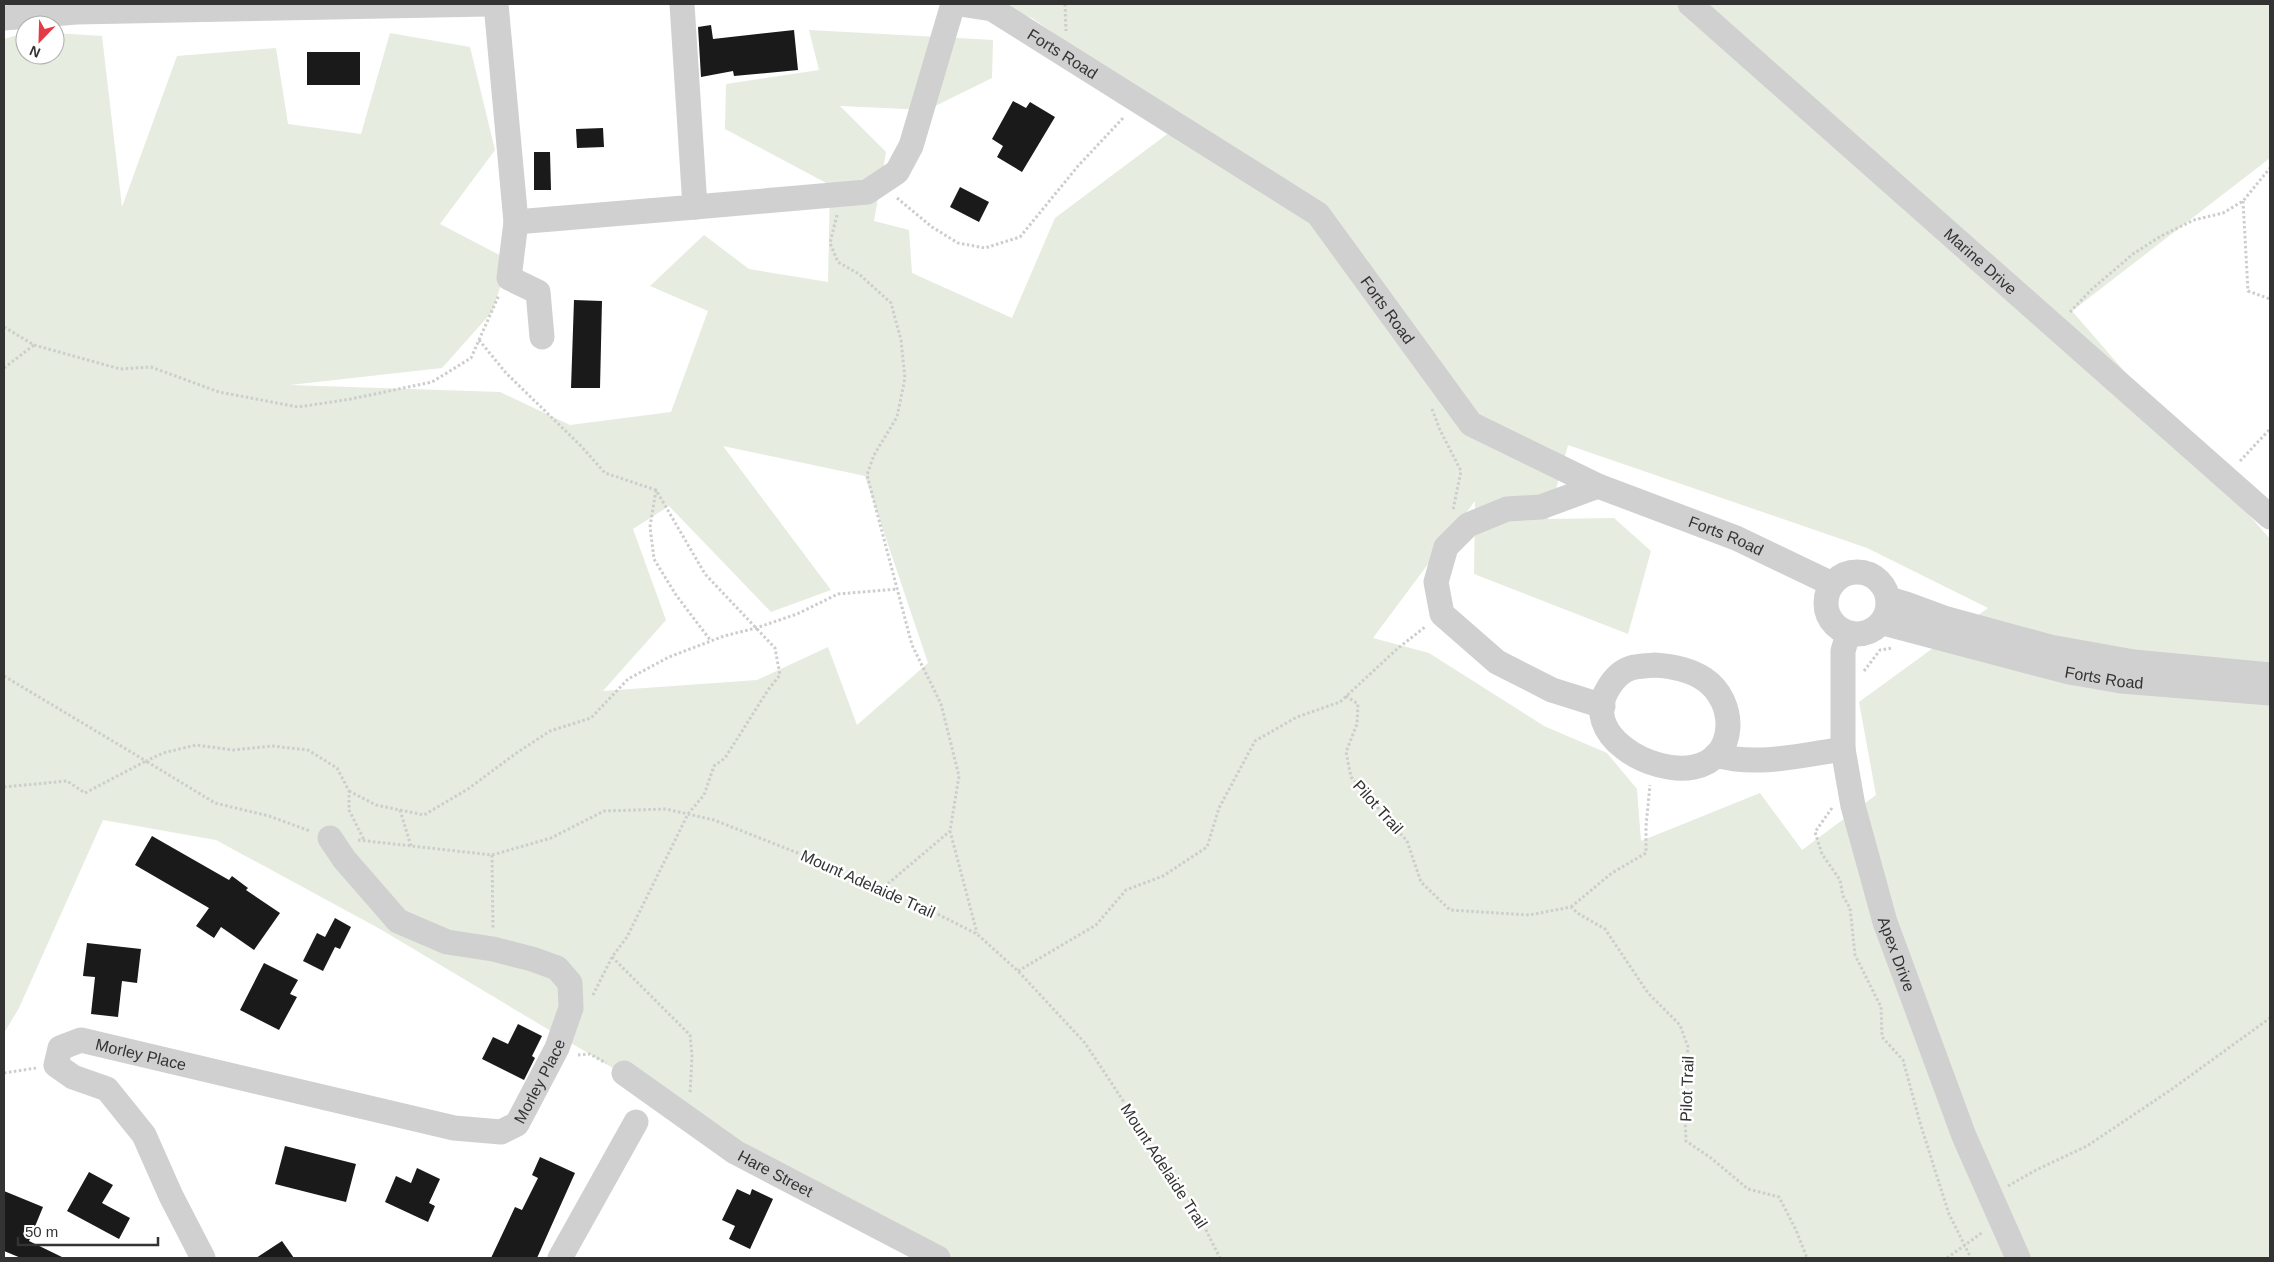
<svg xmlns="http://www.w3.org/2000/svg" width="2274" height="1262" viewBox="0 0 2274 1262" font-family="Helvetica,sans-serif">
<rect width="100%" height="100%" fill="#fff"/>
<!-- green -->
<path fill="#e6ecdf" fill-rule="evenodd" d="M992 4H2270V158L2072 311 2270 539V1258H931L380 929 216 840 103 820 19 1008 4 1033V39L25 33V55H55V33L102 36 122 207 177 56 276 48 288 124 361 134 390 33 470 47 495 150 440 224 509 260 492 312 442 368 290 385 500 392 570 425 671 412 708 311 650 286 704 235 749 269 828 282 830 185 725 129 726 84 819 70 809 30 993 40 992 78 927 110 840 106 886 152 874 221 909 230 912 273 1012 318 1055 218 1182 123 1032 18ZM1568 445 1867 548 1988 608 1859 702 1876 795 1802 850 1760 793 1641 841 1637 789 1607 753 1544 726 1429 653 1373 638 1475 501 1474 574 1628 634 1651 551 1614 518 1548 519ZM723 446 865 476 928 663 857 725 828 647 757 680 603 691 666 620 633 529 669 506 771 612 831 590Z"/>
<!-- building -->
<path fill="#1a1a1a" d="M711 25 713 39 794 30 798 70 734 76 733 71 701 77 698 27Z
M307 52H360V85H307Z
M1013 101 1026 108 1030 102 1055 117 1022 172 997 157 1003 146 992 139Z
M603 128 604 147 577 148 576 129Z
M534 152H550L551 190H534Z
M960 187 989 202 979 222 950 207Z
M574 300 602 301 600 388H571Z
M152 836 229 880 232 876 248 888 246 890 280 913 254 950 221 927 214 938 196 926 209 908 135 865Z
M335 918 351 927 340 949 335 947 323 971 303 961 317 933 325 937Z
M87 943 141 949 137 983 122 981 118 1017 91 1014 95 977 83 976Z
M264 963 298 980 290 994 297 997 279 1030 240 1010Z
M518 1024 542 1036 532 1056 535 1058 524 1080 482 1059 493 1037 508 1044Z
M285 1146 356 1164 346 1202 275 1184Z
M540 1157 575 1173 537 1258H491L515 1207 522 1210 538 1178 532 1175Z
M417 1168 440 1179 429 1203 435 1206 428 1222 385 1202 396 1176 411 1183Z
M89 1172 113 1185 102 1203 130 1218 119 1239 67 1211Z
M737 1189 750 1195 752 1189 773 1199 750 1249 729 1239 735 1226 722 1220Z
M4 1191 43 1207 29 1241 64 1258H21L4 1251Z
M282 1241 294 1258H256Z"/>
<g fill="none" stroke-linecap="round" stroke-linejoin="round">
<!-- path -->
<path stroke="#cdcdcd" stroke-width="3" stroke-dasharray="2.5 2.5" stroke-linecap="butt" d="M1065 4 1066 31
M897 198 932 227 958 243 985 248 1020 237 1078 166 1124 117
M2243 201 2248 291 2270 299
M837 215 830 243 838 262 859 274 891 303 901 340 905 378 897 417 874 455 867 475 912 645 941 704 959 776 950 831 977 933
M2070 312 2092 289 2133 254 2161 236 2194 220 2223 213 2243 201 2270 168
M4 327 34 345 120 369 151 367 219 392 298 407 351 399 432 382 471 358 499 295
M479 340 506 373 581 446 605 473 656 490 705 574 775 648 780 675 768 690 725 758 714 766 704 795 688 814 627 937 612 957 592 997
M4 368 34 345
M1432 409 1440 430 1461 471 1453 510
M2240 461 2270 429
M656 490 650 527 654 559 676 595 711 641
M1864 671 1880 650 1892 648
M4 676 146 761 163 753 196 745 233 750 272 746 308 750 337 768 349 791V810L364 840
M1346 696 1358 704 1357 724 1346 752 1351 777 1407 841 1421 882 1450 910 1529 915 1571 907 1579 914 1605 929 1648 993 1680 1025 1688 1047 1684 1088 1686 1141 1711 1158 1748 1189 1779 1197 1796 1230 1807 1258
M4 787 67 781 85 793 146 761 215 803 269 816 310 831
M349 791 376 805 424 815 468 789 515 754 550 731 591 718 628 679 669 657 724 636 756 628 797 614 838 594 898 589
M1832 808 1815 832 1822 854 1840 880 1843 896 1850 908 1855 955 1881 1007 1882 1037 1903 1060 1921 1126 1949 1214 1971 1258
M400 810 411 846
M358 840 492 855 551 838 604 811 666 809 714 820 884 887 977 934 1018 971 1085 1043 1198 1214 1220 1258
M492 855 493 928
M884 887 950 831
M1571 907 1612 873 1646 853V826L1650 785
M612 957 690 1035 692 1056 690 1094
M1018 971 1096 925 1126 890 1163 876 1207 847 1219 808 1255 741 1297 717 1340 702 1397 649 1425 627
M578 1055 590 1054 606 1063
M4 1073 36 1068
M2008 1186 2036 1170 2087 1146 2172 1089 2270 1018
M1947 1258 1983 1232"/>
<!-- minor -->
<g stroke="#d0d0d0" stroke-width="25">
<path d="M496 4 516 222 695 207 682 4"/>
<path id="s1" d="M960 4 992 9 1318 214 1471 424 1598 486 1736 538 1832 584"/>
<path id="s2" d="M1690 4 2270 517"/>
<path d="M4 18 76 12 489 4"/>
<path d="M695 207 867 192 897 172 911 146 953 4"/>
<path d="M516 222 509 278 538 292 542 337"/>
<path d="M1598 486 1541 507 1507 509 1468 525 1446 547 1436 582 1442 614 1497 662 1552 690 1603 706"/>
<circle cx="1857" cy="603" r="31"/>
<path d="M1889 599 1906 604 1944 618 2050 647 2134 662 2270 675"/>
<path id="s3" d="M1883 623 2069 672 2121 681 2270 693"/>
<path id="s4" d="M1848 634 1843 651V749L1853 806 1885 922 1964 1136 2018 1258"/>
<path d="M1654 665C1671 666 1689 669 1704 679 1737 701 1738 758 1694 767 1653 776 1578 735 1609 687 1614 679 1621 671 1631 668 1638 666 1647 666 1654 665Z"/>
<path d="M1716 755C1756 767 1803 755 1843 749"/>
<path id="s5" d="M624 1073 735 1152 938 1258"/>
<path id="s6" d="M203 1258 171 1196 144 1135 107 1089 73 1077 56 1065 60 1048 81 1040 454 1128 501 1132 517 1124 557 1048 571 1008 570 983 557 968 532 959 493 949 447 942 398 921 344 859 330 838"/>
<path d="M560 1258 636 1122"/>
</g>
</g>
<g text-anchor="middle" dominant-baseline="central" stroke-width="5" stroke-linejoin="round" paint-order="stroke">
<!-- street labels -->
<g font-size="16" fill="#333" stroke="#fff">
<text stroke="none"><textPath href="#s1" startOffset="116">Forts Road</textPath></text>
<text stroke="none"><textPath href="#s2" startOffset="388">Marine Drive</textPath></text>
<text stroke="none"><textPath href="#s1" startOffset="536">Forts Road</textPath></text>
<text stroke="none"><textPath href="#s1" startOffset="956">Forts Road</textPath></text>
<text stroke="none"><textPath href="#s3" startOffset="228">Forts Road</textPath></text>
<text transform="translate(1378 807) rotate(48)">Pilot Trail</text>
<text transform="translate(868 884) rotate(24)">Mount Adelaide Trail</text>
<text stroke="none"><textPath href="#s4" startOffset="328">Apex Drive</textPath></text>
<text stroke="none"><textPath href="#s6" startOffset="354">Morley Place</textPath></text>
<text stroke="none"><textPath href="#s6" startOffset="789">Morley Place</textPath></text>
<text transform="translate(1687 1089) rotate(-88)">Pilot Trail</text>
<text transform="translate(1164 1166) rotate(57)">Mount Adelaide Trail</text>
<text stroke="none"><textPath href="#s5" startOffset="182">Hare Street</textPath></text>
</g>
</g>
<!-- border -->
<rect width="2274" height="1262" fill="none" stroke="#333333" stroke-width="10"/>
<!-- north arrow -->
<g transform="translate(40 40) rotate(203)"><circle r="24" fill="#ffffff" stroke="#adadad"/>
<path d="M0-4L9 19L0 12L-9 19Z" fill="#e63946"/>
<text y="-8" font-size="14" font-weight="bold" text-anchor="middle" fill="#333333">N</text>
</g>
<!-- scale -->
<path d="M18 1237v8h140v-8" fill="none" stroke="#333333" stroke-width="2.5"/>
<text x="25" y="1237" font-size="15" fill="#333333" stroke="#ffffff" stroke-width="4" paint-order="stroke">50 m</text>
</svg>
